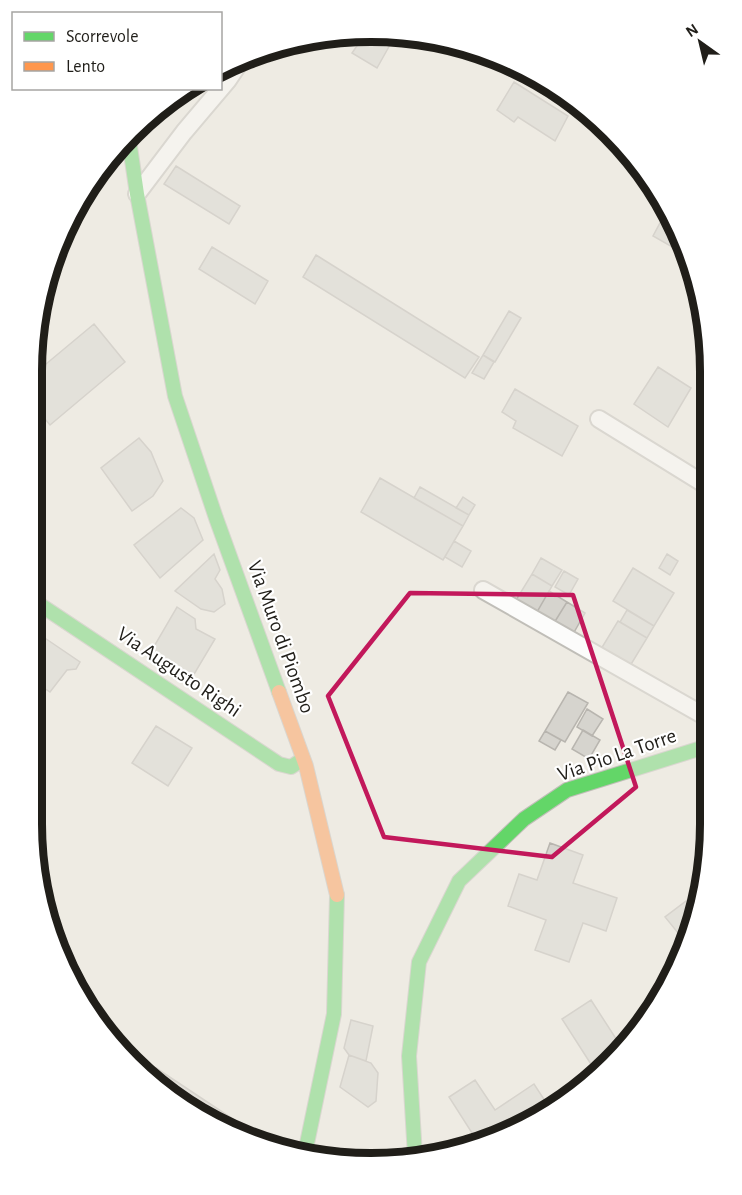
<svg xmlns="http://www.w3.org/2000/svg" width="742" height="1195" viewBox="0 0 742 1195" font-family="'Alegreya Sans',sans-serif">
<rect width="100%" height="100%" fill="#eeebe3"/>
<!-- building -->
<path fill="#d6d4ce" stroke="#b8b5af" stroke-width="1.5" d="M363 37 384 38 391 43 377 68 352 53Z
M514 82 568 116 555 141 518 117 514 122 497 110Z
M176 166 240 206 229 224 164 184Z
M668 208 688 256 653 236Z
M212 247 268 281 255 304 199 269Z
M316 255 479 357 465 378 303 277Z
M509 311 521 318 495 362 483 355Z
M94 324 125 362 50 425 34 406V374Z
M483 355 494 362 484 379 472 373Z
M658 367 691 388 668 427 634 404Z
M515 389 578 426 562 456 513 428 516 421 502 412Z
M139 438 151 452 163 481 153 496 132 511 101 468Z
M380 478 463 526 443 560 361 512Z
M420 487 469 515 463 526 414 498Z
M463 497 475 505 469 515 456 508Z
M181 508 194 518 203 540 160 578 134 545Z
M454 541 471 551 462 567 445 557Z
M214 554 220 570 215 579 222 589 225 604 214 612 201 609 175 591Z
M667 554 678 561 670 575 659 568Z
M541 558 562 570 552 586 532 574Z
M633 568 674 593 654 626 613 601Z
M564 571 578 579 569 595 555 587Z
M532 574 552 586 537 612 516 600Z
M549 591 567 602 554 623 537 612Z
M567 602 585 613 573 634 554 623Z
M177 607 195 619 196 629 215 639 190 681 149 655Z
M627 610 654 626 647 638 620 622Z
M618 621 647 638 630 666 601 649Z
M33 630 80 662 76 669 67 670 50 692 32 680Z
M568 692 588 703 565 742 545 731Z
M587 709 603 719 592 736 577 727Z
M156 726 192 748 168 786 132 763Z
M583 730 600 740 589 759 572 749Z
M545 731 561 740 555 750 539 741Z
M550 843 583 855 573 883 617 898 606 931 583 923 569 962 535 950 546 920 508 906 519 874 537 880Z
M702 889 687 944 665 917Z
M591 1000 622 1048 596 1072 562 1019Z
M351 1020 373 1026 366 1061 349 1055 344 1048Z
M105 1034 135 1054 131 1060Z
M349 1055 371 1063 378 1073 376 1101 368 1107 340 1087Z
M156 1068 236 1121 231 1129 197 1111 201 1105 190 1097 185 1104 165 1094 149 1078Z
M475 1080 495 1110 534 1084 551 1110 480 1146 453 1150 474 1136 449 1097Z
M236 1121 277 1148 262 1146 231 1129Z"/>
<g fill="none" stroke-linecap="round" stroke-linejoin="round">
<defs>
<path id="street" d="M137 194 184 132 228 80 238 65
M599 419 709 487
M483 590 708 718"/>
<path id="fast" d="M129 140 137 194 175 396 216 518 279 692
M33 600 279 764 291 767 303 759
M305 1153 334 1014 337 895
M415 1156 409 1056 419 962 459 881 524 819 567 790 708 746"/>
<path id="slow" d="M279 692 306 766 337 895"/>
</defs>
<!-- street casing -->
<use href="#street" stroke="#c0beb8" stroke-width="20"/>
<!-- fast casing -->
<use href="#fast" stroke="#c0beb8" stroke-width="16"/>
<!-- slow casing -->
<use href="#slow" stroke="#c0beb8" stroke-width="16"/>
<!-- street -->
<use href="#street" stroke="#fcfcfb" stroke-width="16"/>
<!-- fast -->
<use href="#fast" stroke="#63d668" stroke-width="14"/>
<!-- slow -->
<use href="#slow" stroke="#ff974d" stroke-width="14"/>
</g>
<!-- marked area -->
<path d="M0 0H742V1195H0ZM410 593 573 595 636 787 552 857 384 837 328 696Z" fill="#eeebe3" fill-opacity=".55" fill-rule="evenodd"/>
<path fill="none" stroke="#c2185b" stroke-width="4.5" stroke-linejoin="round" d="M410 593 573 595 636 787 552 857 384 837 328 696Z"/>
<g text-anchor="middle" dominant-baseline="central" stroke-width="4.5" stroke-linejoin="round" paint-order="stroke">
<!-- street labels -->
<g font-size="21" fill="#201e19" stroke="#fff">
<text transform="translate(281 637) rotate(70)">Via Muro di Piombo</text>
<text transform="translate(179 672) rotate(34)">Via Augusto Righi</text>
<text transform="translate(617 755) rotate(-19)">Via Pio La Torre</text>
</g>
</g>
<!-- crop -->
<path d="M0 0H742V1195H0ZM371 42H371A329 329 0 0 1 700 371V824A329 329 0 0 1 371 1153H371A329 329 0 0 1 42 824V371A329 329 0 0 1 371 42Z" fill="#fff" fill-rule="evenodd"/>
<path fill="none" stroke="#201e19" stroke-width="8" d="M371 42H371A329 329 0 0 1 700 371V824A329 329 0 0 1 371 1153H371A329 329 0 0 1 42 824V371A329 329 0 0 1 371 42Z"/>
<!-- legend -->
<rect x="12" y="12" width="210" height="78" fill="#ffffff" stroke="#a6a5a3" stroke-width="1.5"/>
<rect x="24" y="32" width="30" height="9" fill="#63d668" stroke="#a6a5a3" stroke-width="1.5"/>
<text x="66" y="42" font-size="18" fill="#201e19">Scorrevole</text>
<rect x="24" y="62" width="30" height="9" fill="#ff974d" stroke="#a6a5a3" stroke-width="1.5"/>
<text x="66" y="72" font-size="18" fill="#201e19">Lento</text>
<!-- north arrow -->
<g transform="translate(700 42) rotate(326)" stroke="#ffffff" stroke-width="4.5" paint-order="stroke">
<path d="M0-4.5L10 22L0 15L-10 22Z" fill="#201e19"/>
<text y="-9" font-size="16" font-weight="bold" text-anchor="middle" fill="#201e19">N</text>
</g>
</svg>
